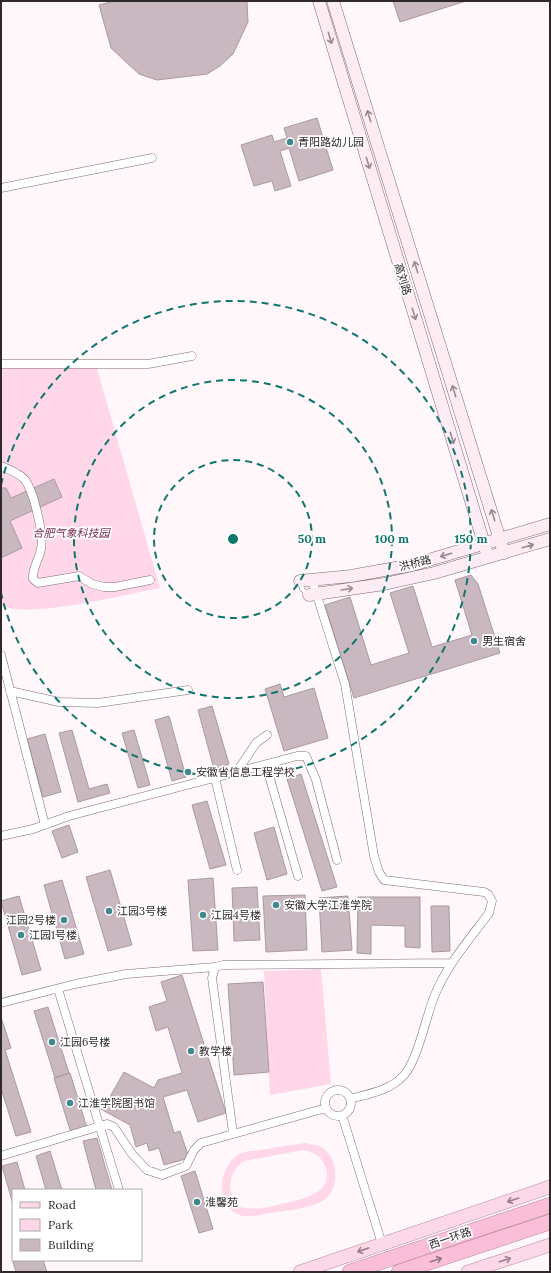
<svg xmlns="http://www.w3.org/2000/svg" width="551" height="1273" viewBox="0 0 551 1273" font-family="Lora,'Noto Sans SC',serif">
<rect width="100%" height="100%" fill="#fff7fa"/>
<!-- green -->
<path fill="#ffd7e8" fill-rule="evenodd" d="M1 364 96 365 160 588C122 595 35 618 1 606Z
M321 969 331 1084 270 1095 264 971Z
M305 1143C311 1144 318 1145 323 1148 338 1158 340 1188 325 1199 313 1209 280 1211 264 1214 255 1216 245 1218 237 1214 214 1203 219 1162 242 1153 247 1151 254 1151 260 1150 275 1148 290 1145 305 1143ZM303 1150C311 1151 319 1155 323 1162 339 1191 306 1198 286 1203 270 1207 256 1211 240 1207 226 1194 227 1172 244 1161Z"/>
<!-- building -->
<path fill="#cab8c0" stroke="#aa99a0" d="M114 1H247L248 22 233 54 220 66 207 74 157 80 139 74 111 48 99 5Z
M393 1H466L400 22Z
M317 118 333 170 299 181 289 148 280 151 291 186 275 191 272 181 254 186 241 145 272 135 274 142 287 138 284 128Z
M54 479 62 497 10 521 22 548 1 558V488H6L11 498Z
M471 575 478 584 500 653 354 698 325 605 350 597 371 665 409 653 390 593 413 586 432 647 472 635 455 580Z
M280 684 284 697 314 688 328 738 284 751 265 689Z
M212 706 229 764 214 769 198 710Z
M169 716 186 777 172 781 155 720Z
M72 730 89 789 107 784 110 793 78 802 59 733Z
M134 730 150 785 138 788 122 733Z
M45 734 61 792 43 797 27 739Z
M301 774 337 887 322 891 287 779Z
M207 801 226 865 210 869 192 805Z
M69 825 78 852 62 858 52 831Z
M274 827 287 874 267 880 254 833Z
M110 870 132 945 108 951 86 877Z
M213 878 218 950 193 951 188 880Z
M62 880 84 954 65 959 44 885Z
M257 887 260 940 234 941 232 888Z
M305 895 307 950 266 952 263 896Z
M19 896 41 970 22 975 1 901Z
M348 896 352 950 322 952 319 898Z
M358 897H420V948L405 947V926L371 925V954L357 953Z
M431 906H449L450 951 432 952Z
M182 975 226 1113 198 1122 187 1090 163 1097 174 1133 180 1131 189 1158 164 1165 159 1148 149 1151 147 1143 136 1147 130 1125 97 1107 101 1099 107 1102 124 1072 154 1088 158 1080 182 1073 168 1027 156 1031 149 1007 167 1001 161 982Z
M263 982 269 1072 234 1075 228 984Z
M48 1007 69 1073 55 1078 34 1011Z
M1 1017 11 1048 5 1050 31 1132 16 1136 1 1088Z
M70 1073 87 1128 71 1133 54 1078Z
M97 1138 112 1190H96L83 1141Z
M50 1151 62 1190H46L36 1156Z
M17 1162 25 1190H13V1204L2 1166Z
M195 1171 213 1229 199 1233 181 1176Z
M19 1260H43L47 1272H16L13 1262Z"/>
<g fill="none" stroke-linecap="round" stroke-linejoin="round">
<defs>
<path id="lane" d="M301 583 302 589 308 595"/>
<path id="street" d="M1 188 152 158
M1 364H148L192 356
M1 466C8 469 21 474 25 480 34 492 44 535 41 549 39 560 32 568 33 579L38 583 79 576 92 584 104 587H115L150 580
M312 580 345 684 374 856 379 872 384 880 484 892 488 894 492 901 489 913C469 940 446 966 434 997 426 1017 418 1058 405 1074 392 1090 369 1094 350 1099
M1 655 45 825
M10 691 59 702 98 703 188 690
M266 765 298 876
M236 773 256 743 267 735
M215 778 237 870
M1 836 33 829 69 816 297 756H306L316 780 337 860
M58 989 119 1190
M1 1003 75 984 126 974 215 967
M325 1103a13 13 0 1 1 26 0a13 13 0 1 1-26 0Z
M342 1115 382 1244
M233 1133 212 978 215 967 223 965 452 963
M1 1156 107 1124 114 1127 132 1154 147 1170 162 1175 186 1166 194 1150 201 1143 326 1108"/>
<path id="secondary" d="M319 1 488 557
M333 1 504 553
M300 581 351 576 412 565 550 524
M309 595 384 584 434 573 550 539"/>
<path id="primary" d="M300 1272 550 1187
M468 1272 550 1245"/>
<path id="highway" d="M350 1272 550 1205
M399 1272 550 1222"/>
</defs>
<!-- lane casing -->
<use href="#lane" stroke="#7c6c73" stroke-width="5"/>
<!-- street casing -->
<use href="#street" stroke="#7c6c73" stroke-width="9"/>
<!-- secondary casing -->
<use href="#secondary" stroke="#7c6c73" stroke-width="13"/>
<!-- primary casing -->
<use href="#primary" stroke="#b38a9c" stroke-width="14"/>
<!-- highway casing -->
<use href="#highway" stroke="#b38a9c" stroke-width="16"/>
<!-- lane -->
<use href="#lane" stroke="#fff" stroke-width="4"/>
<!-- street -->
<use href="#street" stroke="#fff" stroke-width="8"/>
<!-- secondary -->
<use href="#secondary" stroke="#feecf4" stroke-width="12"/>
<!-- primary -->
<use href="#primary" stroke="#fcd8e8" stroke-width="13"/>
<!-- highway -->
<use href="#highway" stroke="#fabed9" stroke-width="15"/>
</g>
<!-- one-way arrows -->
<defs><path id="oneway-shaft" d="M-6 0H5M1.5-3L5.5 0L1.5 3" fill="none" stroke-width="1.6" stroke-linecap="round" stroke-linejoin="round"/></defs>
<g stroke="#978a90">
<use href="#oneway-shaft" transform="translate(330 38) rotate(73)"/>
<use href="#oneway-shaft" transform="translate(369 116) rotate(-107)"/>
<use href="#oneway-shaft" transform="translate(368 163) rotate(73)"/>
<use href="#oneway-shaft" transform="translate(416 267) rotate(-107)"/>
<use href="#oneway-shaft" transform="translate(414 314) rotate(73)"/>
<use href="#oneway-shaft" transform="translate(454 391) rotate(-107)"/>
<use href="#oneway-shaft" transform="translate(452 438) rotate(73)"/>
<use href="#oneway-shaft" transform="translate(493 515) rotate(-107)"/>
<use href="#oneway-shaft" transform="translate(528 546) rotate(-16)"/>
<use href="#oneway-shaft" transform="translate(446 555) rotate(164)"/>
<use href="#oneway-shaft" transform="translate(347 589) rotate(-9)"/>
</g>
<g stroke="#96808a">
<use href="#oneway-shaft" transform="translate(513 1200) rotate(161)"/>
<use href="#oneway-shaft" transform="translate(363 1250) rotate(161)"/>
<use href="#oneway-shaft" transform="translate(505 1260) rotate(-18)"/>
</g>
<use stroke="#957482" href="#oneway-shaft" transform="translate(436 1260) rotate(-18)"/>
<!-- distance rings -->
<g fill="none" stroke="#0f766e" stroke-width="2" stroke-dasharray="7 5">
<circle cx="233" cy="539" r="79"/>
<circle cx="233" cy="539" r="159"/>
<path d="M1 485A238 238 0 1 1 1 593"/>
</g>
<!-- markers -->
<g fill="#40888c" stroke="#fff" stroke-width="1.5">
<circle cx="290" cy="142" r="4"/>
<circle cx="474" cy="641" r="4"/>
<circle cx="188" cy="772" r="4"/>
<circle cx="276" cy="905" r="4"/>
<circle cx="109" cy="911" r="4"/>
<circle cx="203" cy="915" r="4"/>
<circle cx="64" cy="920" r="4"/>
<circle cx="21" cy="935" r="4"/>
<circle cx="52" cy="1042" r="4"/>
<circle cx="191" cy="1051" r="4"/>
<circle cx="70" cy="1103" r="4"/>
<circle cx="197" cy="1202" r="4"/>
</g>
<g text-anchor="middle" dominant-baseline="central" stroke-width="3.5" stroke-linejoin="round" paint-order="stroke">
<!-- poi labels -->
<g font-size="11" fill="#30292c" stroke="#fff" text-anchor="start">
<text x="298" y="142">青阳路幼儿园</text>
<text x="482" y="641">男生宿舍</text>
<text x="196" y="772">安徽省信息工程学校</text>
<text x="284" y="905">安徽大学江淮学院</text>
<text x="117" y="911">江园3号楼</text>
<text x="211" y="915">江园4号楼</text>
<text x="56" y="920" text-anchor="end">江园2号楼</text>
<text x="29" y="935">江园1号楼</text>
<text x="60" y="1042">江园6号楼</text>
<text x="199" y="1051">教学楼</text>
<text x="78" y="1103">江淮学院图书馆</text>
<text x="205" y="1202">淮馨苑</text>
</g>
<!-- street labels -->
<g font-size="11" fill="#30292c" stroke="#fff">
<text transform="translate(403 279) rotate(73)">高刘路</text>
<text transform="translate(415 563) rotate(-14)">洪桥路</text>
<text transform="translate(450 1238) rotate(-19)">西一环路</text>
</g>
<!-- park labels -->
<g font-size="11" font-style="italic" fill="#762d54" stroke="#fff">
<text x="71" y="533">合肥气象科技园</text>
</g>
</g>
<circle cx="233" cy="539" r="6" fill="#0f766e" stroke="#fff" stroke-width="2"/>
<g font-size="12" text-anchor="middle" font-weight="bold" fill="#0f766e" stroke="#fff" stroke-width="3.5" stroke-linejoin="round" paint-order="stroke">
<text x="312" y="543">50 m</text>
<text x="392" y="543">100 m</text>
<text x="471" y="543">150 m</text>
</g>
<!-- border -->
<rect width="551" height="1273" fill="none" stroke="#30292c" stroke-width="4"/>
<!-- legend -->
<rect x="12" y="1189" width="130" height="72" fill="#ffffff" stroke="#aca9ab"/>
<rect x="20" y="1202" width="20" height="6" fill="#fcd8e8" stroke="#aca9ab"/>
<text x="48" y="1209" font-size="12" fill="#30292c">Road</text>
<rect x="20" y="1219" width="20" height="12" fill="#ffd7e8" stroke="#aca9ab"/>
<text x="48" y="1229" font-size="12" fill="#30292c">Park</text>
<rect x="20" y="1239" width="20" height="12" fill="#cab8c0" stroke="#aca9ab"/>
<text x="48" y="1249" font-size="12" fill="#30292c">Building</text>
</svg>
